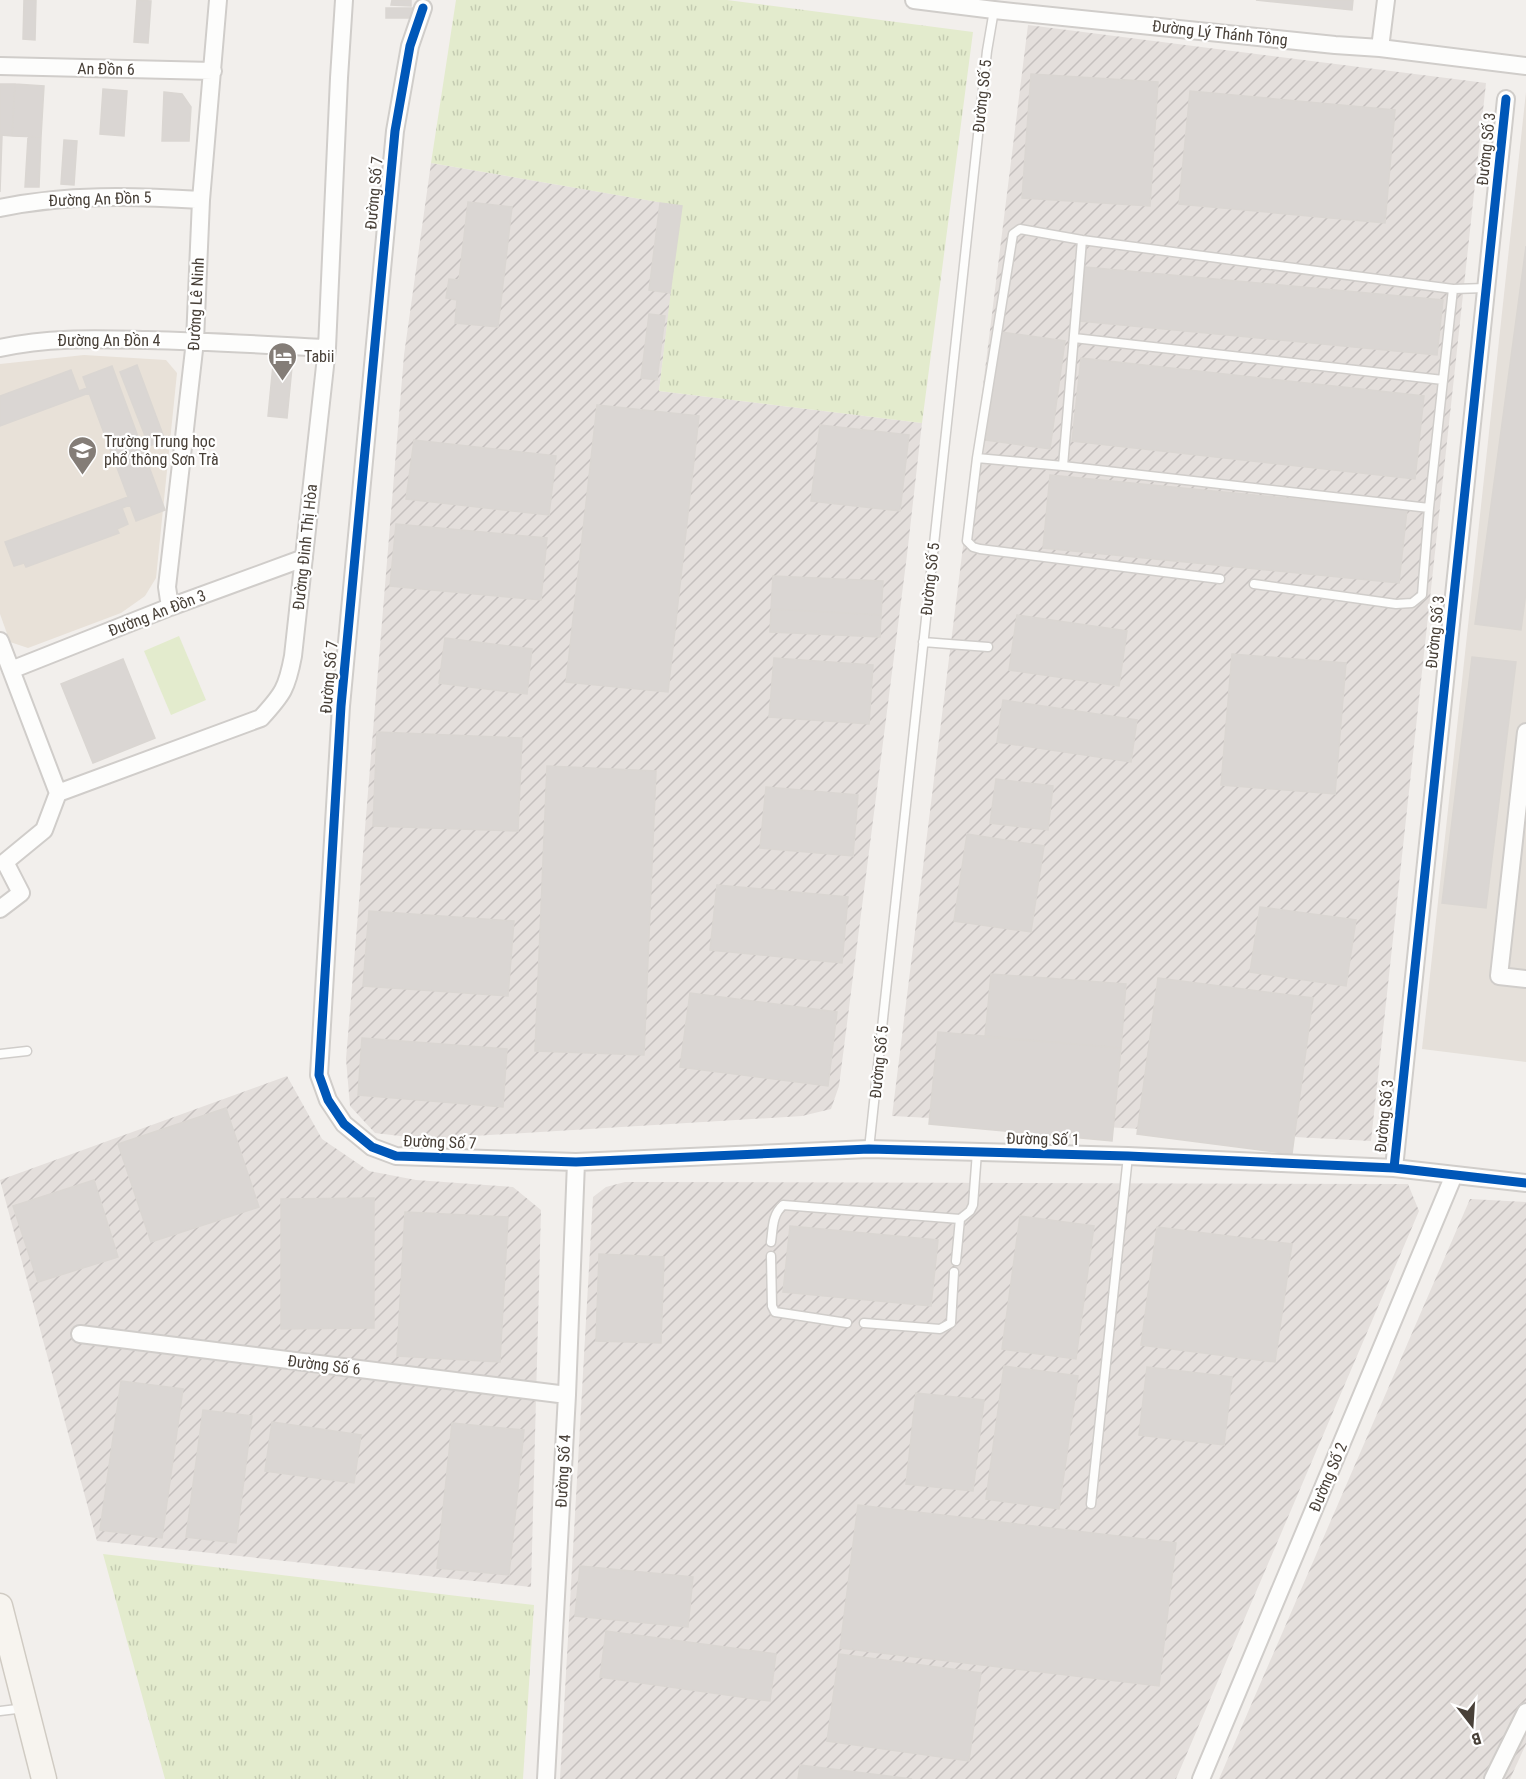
<svg xmlns="http://www.w3.org/2000/svg" width="1526" height="1779" viewBox="0 0 1526 1779" font-family="'Roboto Condensed',sans-serif">
<defs>
<pattern id="industrial-furrows" width="10" height="10" patternUnits="userSpaceOnUse" patternTransform="scale(1.5)"><rect width="10" height="10" fill="#e4dfdc"/><path d="M-1 1l2-2M0 10L10 0M9 11l2-2" fill="none" stroke="#c5c0be"/></pattern>
<pattern id="grass-tufts" width="24" height="20" patternUnits="userSpaceOnUse" patternTransform="scale(1.5)"><rect width="24" height="20" fill="#e3ebcd"/><path d="M3 7l-1-3M5 7V3M7 7l1-3M15 17l-1-3M17 17v-4M19 17l1-3" fill="none" stroke="#c4cbb1"/></pattern>
</defs>
<rect width="100%" height="100%" fill="#f2efec"/>
<!-- residential -->
<path fill="#e5e0da" d="M1526 92V1062L1422 1049Z"/>
<!-- industrial -->
<path fill="url(#industrial-furrows)" d="M1028 25 1486 83 1371 1141 892 1116Z
M431 163 682 206 659 391 922 423 907 555 839 1086 831 1109 802 1116 425 1139 375 1133 350 1106 346 1059 404 355Z
M287 1076 322 1139 369 1171 416 1180 513 1187 541 1210 531 1587 97 1541 0 1180Z
M625 1182 1408 1184 1419 1211 1176 1779H560L593 1197 606 1187Z
M1470 1199 1526 1202V1744L1510 1779H1219Z"/>
<!-- education -->
<path fill="#e8e1d8" d="M84 355 166 360 177 373 156 578 145 596 121 613 28 648 10 642 0 614V364Z"/>
<!-- grass -->
<path fill="url(#grass-tufts)" d="M456 0H727L973 32 922 423 659 391 681 206 431 163Z
M103 1554 534 1605 523 1779H165Z"/>
<!-- garden -->
<path fill="#e3ebcd" d="M179 636 206 700 171 715 144 651Z"/>
<!-- building -->
<path fill="#dad6d3" stroke="#dad6d2" stroke-width="1.5" d="M24 0H36L35 40 23 39Z
M137 0 151 1 148 43 134 42Z
M392 0H411V6L391 5Z
M1256 0H1353L1352 10Z
M386 8H413L412 18H386Z
M1031 74 1158 82 1150 206 1022 198Z
M0 84H15L12 136 0 135Z
M15 84 44 86 41 137 12 136Z
M103 89 127 91 124 136 100 134Z
M1190 91 1395 110 1385 223 1179 204Z
M164 92 182 94 191 107 189 141H162Z
M0 136H2L0 192Z
M28 137H41L39 187H25Z
M64 140 77 141 74 185 61 184Z
M468 202 512 207 498 327 455 323 457 300 446 298 449 279 459 280Z
M660 203 682 206 670 293 649 290Z
M1526 246V592L1521 630 1475 624Z
M1085 267 1443 300 1437 355 1080 321Z
M649 314 665 316 657 380 641 378Z
M1001 332 1065 341 1050 449 986 440Z
M1081 358 1424 396 1415 479 1072 441Z
M137 365 165 440 149 446 120 372Z
M273 365 292 367 287 418 268 416Z
M112 366 165 510 136 521 130 505 122 508 128 524 117 529 119 533 26 567 24 563 14 566 5 542 128 497 89 393 0 426V396L71 370 79 391 87 388 83 377Z
M597 405 699 416 668 692 566 682Z
M820 425 909 435 900 511 811 501Z
M414 440 556 456 549 515 406 499Z
M1050 475 1407 510 1399 583 1043 548Z
M396 524 547 538 541 600 390 586Z
M773 576 883 581 881 615 771 609Z
M771 609 881 615 880 637 770 632Z
M1017 615 1127 631 1119 686 1009 670Z
M445 638 532 649 527 694 439 683Z
M1232 654 1346 663 1335 794 1221 785Z
M1472 657 1516 662 1486 908 1442 903Z
M774 658 873 665 869 724 769 717Z
M123 659 155 738 93 763 61 684Z
M1003 700 1137 720 1131 762 997 742Z
M377 732 522 738 518 831 373 826Z
M547 766 656 771 644 1055 535 1051Z
M996 779 1053 786 1048 830 990 823Z
M766 787 858 795 853 856 760 848Z
M967 834 1044 846 1031 932 954 921Z
M717 885 848 897 842 963 710 950Z
M1260 907 1356 920 1346 986 1250 972Z
M369 911 514 921 508 996 363 986Z
M991 974 1126 984 1121 1048 985 1037Z
M1158 978 1313 998 1292 1154 1137 1134Z
M690 993 837 1012 828 1086 680 1067Z
M938 1032 1121 1048 1112 1141 929 1124Z
M362 1038 507 1049 503 1107 358 1095Z
M226 1108 259 1207 151 1242 118 1144Z
M94 1180 118 1257 38 1282 13 1206Z
M374 1198V1328L281 1329V1199Z
M405 1212 508 1217 500 1362 397 1356Z
M1020 1216 1094 1226 1076 1359 1002 1349Z
M790 1226 938 1240 931 1306 783 1292Z
M1157 1227 1292 1244 1275 1362 1141 1345Z
M599 1254 664 1257 661 1343 596 1341Z
M1004 1366 1078 1376 1059 1509 986 1499Z
M1147 1367 1232 1377 1224 1445 1139 1435Z
M121 1381 183 1389 162 1538 100 1530Z
M916 1393 984 1400 973 1491 906 1484Z
M203 1410 252 1416 236 1543 186 1537Z
M272 1422 361 1435 354 1483 265 1471Z
M452 1423 524 1430 509 1575 437 1568Z
M858 1505 1176 1543 1159 1686 840 1648Z
M580 1566 693 1577 688 1627 575 1616Z
M606 1631 776 1654 770 1701 600 1677Z
M839 1654 981 1673 969 1761 827 1741Z
M800 1765 912 1779H798Z"/>
<g fill="none" stroke-linecap="round" stroke-linejoin="round">
<defs>
<path id="lane" d="M1074 338 1443 380
M977 458 1063 466 1429 508
M1063 466 1082 240
M1220 579 980 549 973 547 967 541 977 458 1013 234 1020 229 1082 240 1453 289 1486 288
M1254 584 1396 604 1412 603 1422 595 1429 508 1453 289
M923 642 988 647
M0 1054 27 1051
M869 1149 987 51 994 10
M771 1242C773 1228 772 1215 783 1205L960 1219 970 1211 973 1205 977 1152
M771 1256 772 1306 775 1312 847 1323
M956 1261 960 1219
M864 1323 940 1329 951 1323 954 1272
M1091 1504 1128 1156
M0 1711 25 1708"/>
<path id="street" d="M914 0 994 10 1335 45 1380 48 1526 66
M423 8 410 46 395 131 341 706 319 1075 328 1100 344 1124 372 1147 396 1156 576 1162 869 1149 1128 1156 1394 1168 1526 1183
M1380 48 1386 0
M0 66 213 71
M0 208C66 194 134 196 201 200
M0 348C49 337 98 339 147 340 207 341 267 345 327 348
M170 607 167 587 195 341 201 200 218 0
M0 641 58 793
M11 670 170 607 304 558
M1526 732 1499 976 1526 979
M0 909 21 893 5 862 44 830 58 793 261 718C283 694 287 688 293 656L327 348 339 78 344 0
M1394 1168 1506 99
M80 1334 567 1395
M546 1779 567 1395 576 1162
M1201 1779 1454 1175
M1493 1779 1526 1712"/>
<path id="secondary" d="M0 1606 44 1779"/>
</defs>
<!-- lane casing -->
<use href="#lane" stroke="#d0cdca" stroke-width="11"/>
<!-- street casing -->
<use href="#street" stroke="#d0cdca" stroke-width="20"/>
<!-- secondary casing -->
<use href="#secondary" stroke="#d0cbc3" stroke-width="27"/>
<!-- lane -->
<use href="#lane" stroke="#fdfdfc" stroke-width="8"/>
<!-- street -->
<use href="#street" stroke="#fdfdfc" stroke-width="16"/>
<!-- secondary -->
<use href="#secondary" stroke="#f7f4ef" stroke-width="24"/>
<defs>
<path id="cycleway" d="M423 8 410 46 395 131 341 706 319 1075 328 1100 344 1124 372 1147 396 1156 576 1162 869 1149 1128 1156 1394 1168 1526 1183
M1394 1168 1506 99"/>
</defs>
<!-- cycleway casing -->
<use href="#cycleway" stroke="#fff" stroke-width="13"/>
<!-- cycleway -->
<use href="#cycleway" stroke="#0057b8" stroke-width="9"/>
</g>
<!-- icons -->
<defs>
<symbol id="hotel-pin" viewBox="-11 -11 22 30"><path d="M0 17L-7.5 6A9.5 9.5 0 1 1 7.5 6Z" fill="#847d77" stroke="#fff"/><path d="M-6-4.5h1.5V1H6V5H4.5V3h-9V5H-6ZM-4 0a1.8 1.8 0 1 1 3.6 0ZM.5 0V-2.5h3Q6-2.5 6 0Z" fill="#fff"/></symbol>
<symbol id="school-pin" viewBox="-11 -11 22 30"><path d="M0 17L-7.5 6A9.5 9.5 0 1 1 7.5 6Z" fill="#847d77" stroke="#fff"/><path d="M0-5L7-2L0 1L-7-2ZM-4 1L0 2.5L4 1V4Q0 6-4 4Z" fill="#fff"/></symbol>
</defs>
<g fill-rule="evenodd">
<use href="#hotel-pin" x="266" y="340" width="33" height="45"/>
<use href="#school-pin" x="66" y="434" width="33" height="45"/>
</g>
<g text-anchor="middle" dominant-baseline="central" stroke-width="4.5" stroke-linejoin="round" paint-order="stroke">
<!-- street labels -->
<g font-size="16" fill="#484038" stroke="#fff">
<text transform="translate(1220 33) rotate(6)">Đường Lý Thánh Tông</text>
<text transform="translate(106 69) rotate(1)">An Đồn 6</text>
<text transform="translate(982 96) rotate(-84)">Đường Số 5</text>
<text transform="translate(1486 149) rotate(-84)">Đường Số 3</text>
<text transform="translate(374 193) rotate(-85)">Đường Số 7</text>
<text transform="translate(100 199) rotate(-2)">Đường An Đồn 5</text>
<text transform="translate(196 304) rotate(-87)">Đường Lê Ninh</text>
<text x="109" y="340">Đường An Đồn 4</text>
<text transform="translate(305 547) rotate(-84)">Đường Đinh Thị Hòa</text>
<text transform="translate(930 579) rotate(-84)">Đường Số 5</text>
<text transform="translate(157 613) rotate(-21)">Đường An Đồn 3</text>
<text transform="translate(1435 632) rotate(-84)">Đường Số 3</text>
<text transform="translate(329 677) rotate(-85)">Đường Số 7</text>
<text transform="translate(879 1062) rotate(-84)">Đường Số 5</text>
<text transform="translate(1384 1116) rotate(-84)">Đường Số 3</text>
<text transform="translate(1043 1139) rotate(1)">Đường Số 1</text>
<text transform="translate(440 1142) rotate(2)">Đường Số 7</text>
<text transform="translate(324 1365) rotate(7)">Đường Số 6</text>
<text transform="translate(563 1471) rotate(-87)">Đường Số 4</text>
<text transform="translate(1328 1477) rotate(-67)">Đường Số 2</text>
</g>
<!-- poi labels -->
<g font-size="16" fill="#484038" stroke="#fff" text-anchor="start">
<text x="304" y="356">Tabii</text>
<text x="104" y="441">Trường Trung học<tspan x="104" dy="18">phổ thông Sơn Trà</tspan></text>
</g>
</g>
<!-- north arrow -->
<g transform="translate(1472 1725) rotate(163)" stroke="#ffffff" stroke-width="4.5" paint-order="stroke">
<path d="M0-4.5L10 22L0 15L-10 22Z" fill="#484038"/>
<text y="-9" font-size="16" font-weight="bold" text-anchor="middle" fill="#484038">B</text>
</g>
</svg>
